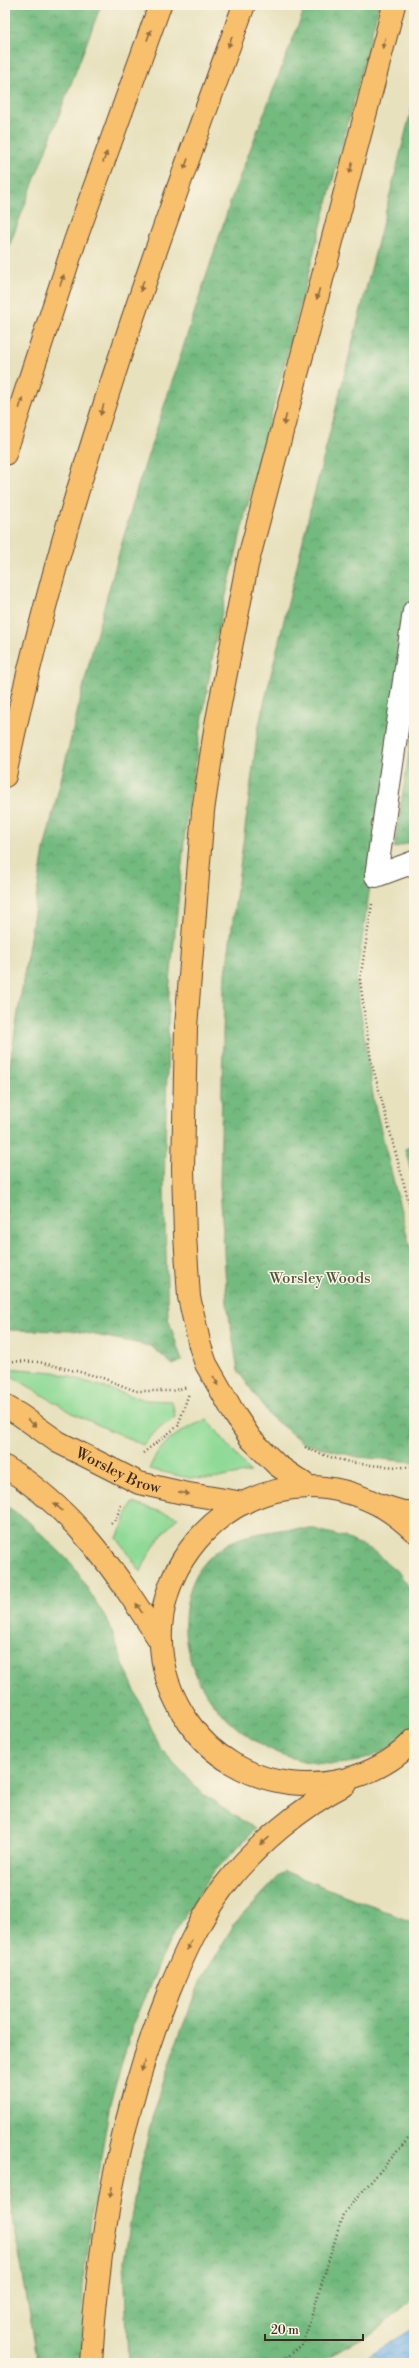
<svg xmlns="http://www.w3.org/2000/svg" width="419" height="2368" viewBox="0 0 419 2368" font-family="'Libre Bodoni',serif">
<defs>
<pattern id="forest-crowns" width="20" height="18" patternUnits="userSpaceOnUse"><rect width="20" height="18" fill="#73ba7f"/><path d="M2 6a3 3 0 1 1 6 0M12 15a3 3 0 1 1 6 0" fill="none" stroke="#609767"/></pattern>
<pattern id="water-waves" width="16" height="10" patternUnits="userSpaceOnUse"><rect width="16" height="10" fill="#78b5eb"/><path d="M0 5q4-4 8 0t8 0" fill="none" stroke="#6493be"/></pattern>
</defs>
<rect width="100%" height="100%" fill="#fcf5e5"/>
<filter id="ink" filterUnits="userSpaceOnUse"><feTurbulence type="fractalNoise" baseFrequency=".025" numOctaves="2"/><feDisplacementMap in="SourceGraphic" scale="8" xChannelSelector="R" yChannelSelector="G"/><feConvolveMatrix kernelMatrix="1 2 1 2 8 2 1 2 1" color-interpolation-filters="sRGB"/></filter>
<filter id="wash" filterUnits="userSpaceOnUse"><feTurbulence type="fractalNoise" baseFrequency=".012" numOctaves="4" result="noise"/><feDisplacementMap in="SourceGraphic" scale="16" xChannelSelector="R" yChannelSelector="G"/><feGaussianBlur stdDeviation="0.9" result="paint"/><feColorMatrix in="noise" values="0 0 0 0 0 0 0 0 0 0 0 0 0 0 0 0 0 1.4 0 .05"/><feComposite in="paint" operator="in"/></filter>
<g filter="url(#wash)">
<rect width="100%" height="100%" fill="#e7e1be"/>
<!-- grass -->
<path fill="#8fda96" stroke="#65825a" d="M5 1368 55 1372 145 1400 172 1401 175 1417 171 1421 161 1426 143 1445 74 1414 5 1372Z
M207 1419 250 1472 212 1479 189 1478 149 1469C162 1439 179 1432 207 1419Z
M132 1503 178 1517C162 1534 149 1550 141 1572L117 1538Z"/>
<!-- forest -->
<path fill="url(#forest-crowns)" stroke="#57724e" d="M5 5H101L5 257Z
M306 5H379L246 511 215 642 187 813 169 992 164 1190 168 1318 182 1361 173 1365 151 1346 75 1331 5 1330V1113L10 1063 44 850 94 643 137 489 233 194Z
M414 99V590L356 980 374 1102 414 1263V1462L358 1457 303 1443 270 1416 238 1371 227 1303 220 1185 224 988 258 729 310 511Z
M414 722V841L394 848Z
M414 1145V1184L405 1149Z
M5 1505 28 1521 72 1564 109 1623 122 1661 160 1748 203 1794 255 1829 211 1875 170 1940 134 2021 110 2104 94 2197 83 2281 82 2363H38L14 2224 5 2146Z
M287 1529H315L344 1537 372 1550 399 1573 414 1594V1727C332 1819 170 1724 186 1609 190 1579 202 1559 229 1543 245 1534 269 1532 287 1529Z
M284 1871 414 1923V2298L372 2334 316 2363H128L124 2261 136 2188 153 2114 175 2046 201 1980 235 1923Z"/>
<!-- water -->
<path fill="url(#water-waves)" stroke="#5a7084" d="M414 2328V2363H358Z"/>
</g>
<g filter="url(#ink)">
<g fill="none" stroke-linecap="round" stroke-linejoin="round">
<defs>
<path id="minor" d="M376 876 414 611
M376 876 414 862"/>
<path id="major" d="M380 1505 403 1512H414"/>
<g id="highway">
<path d="M5 454 75 241 160 5"/>
<path d="M5 776C59 512 152 258 244 5"/>
<path id="s1" d="M5 1406 20 1415 58 1442 139 1483 183 1493 244 1503"/>
<path d="M5 1467C75 1509 117 1574 160 1641"/>
<path d="M309 1487 277 1465 251 1439 235 1415 206 1364 200 1346 189 1297 185 1235 183 1169 186 1027 203 811 215 730 247 565 394 5"/>
<path d="M414 1531C403 1521 391 1511 377 1504 238 1434 100 1596 189 1723 211 1756 249 1778 289 1783 334 1788 382 1774 414 1740"/>
<path d="M91 2363C98 2235 122 2107 170 1988 185 1952 201 1917 224 1886 255 1846 301 1807 346 1784"/>
</g>
</defs>
<!-- minor casing -->
<use href="#minor" stroke="#554536" stroke-width="24"/>
<!-- major casing -->
<use href="#major" stroke="#554536" stroke-width="24"/>
<!-- highway casing -->
<use href="#highway" stroke="#554536" stroke-width="24"/>
<!-- path -->
<path stroke="#554536" stroke-width="2.5" stroke-dasharray="1 3" stroke-linecap="butt" d="M372 904 360 980 371 1060 414 1222
M5 1361 39 1362 100 1377 136 1391H171L188 1387
M305 1447C339 1464 376 1467 414 1467
M143 1453 178 1426 189 1393
M111 1523 116 1519 121 1505
M280 2363 303 2344 343 2214 414 2132"/>
<!-- minor -->
<use href="#minor" stroke="#fff" stroke-width="22"/>
<!-- major -->
<use href="#major" stroke="#f8bf6c" stroke-width="22"/>
<!-- highway -->
<use href="#highway" stroke="#f8bf6c" stroke-width="22"/>
</g>
<!-- one-way arrows -->
<defs><path id="oneway-solid" d="M-6-.8H1V-3.2L6.5 0L1 3.2V.8H-6Z"/></defs>
<g fill="#906d41">
<use href="#oneway-solid" transform="translate(149 35) rotate(-70)"/>
<use href="#oneway-solid" transform="translate(230 42) rotate(110)"/>
<use href="#oneway-solid" transform="translate(384 43) rotate(105)"/>
<use href="#oneway-solid" transform="translate(105 157) rotate(-70)"/>
<use href="#oneway-solid" transform="translate(186 164) rotate(110)"/>
<use href="#oneway-solid" transform="translate(351 168) rotate(105)"/>
<use href="#oneway-solid" transform="translate(62 280) rotate(-71)"/>
<use href="#oneway-solid" transform="translate(142 286) rotate(108)"/>
<use href="#oneway-solid" transform="translate(318 294) rotate(105)"/>
<use href="#oneway-solid" transform="translate(21 403) rotate(-73)"/>
<use href="#oneway-solid" transform="translate(102 410) rotate(107)"/>
<use href="#oneway-solid" transform="translate(285 420) rotate(105)"/>
<use href="#oneway-solid" transform="translate(216 1381) rotate(60)"/>
<use href="#oneway-solid" transform="translate(32 1423) rotate(36)"/>
<use href="#oneway-solid" transform="translate(184 1493) rotate(11)"/>
<use href="#oneway-solid" transform="translate(58 1507) rotate(-139)"/>
<use href="#oneway-solid" transform="translate(139 1608) rotate(-122)"/>
<use href="#oneway-solid" transform="translate(265 1841) rotate(139)"/>
<use href="#oneway-solid" transform="translate(189 1945) rotate(114)"/>
<use href="#oneway-solid" transform="translate(143 2066) rotate(106)"/>
<use href="#oneway-solid" transform="translate(111 2192) rotate(102)"/>
</g>
</g>
<g text-anchor="middle" dominant-baseline="central" stroke-width="3" stroke-linejoin="round" paint-order="stroke">
<!-- park labels -->
<g font-size="15" fill="#50563c" stroke="#fcf5e5">
<text x="320" y="1278">Worsley Woods</text>
</g>
<!-- street labels -->
<g font-size="15" fill="#3b2a1e" stroke="#fcf5e5">
<text stroke="none"><textPath href="#s1" startOffset="131">Worsley Brow</textPath></text>
</g>
</g>
<!-- margin -->
<rect width="419" height="2368" fill="none" stroke="#fcf5e5" stroke-width="20"/>
<!-- scale -->
<path d="M265 2334v6h98v-6" fill="none" stroke="#3b2a1e" stroke-width="2"/>
<text x="271" y="2334" font-size="12" fill="#3b2a1e" stroke="#fcf5e5" stroke-width="3" paint-order="stroke">20 m</text>
</svg>
